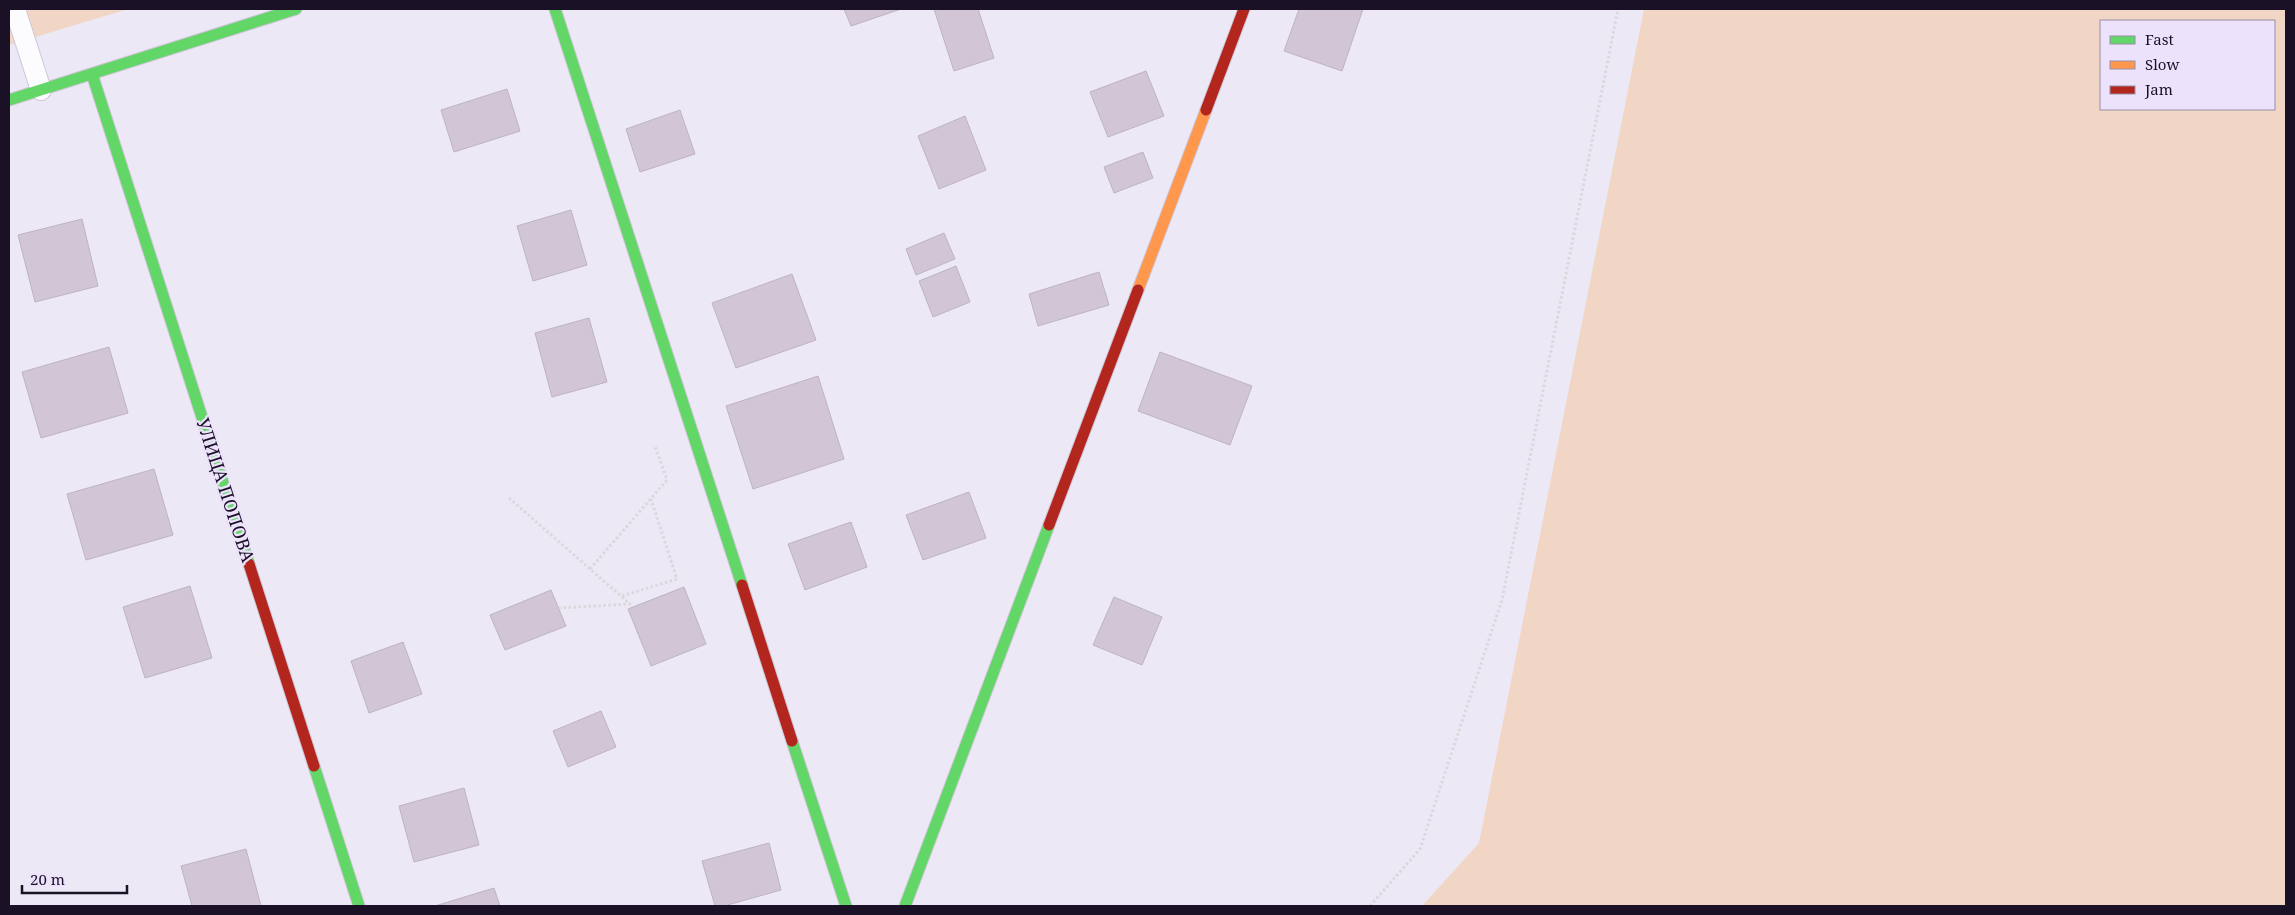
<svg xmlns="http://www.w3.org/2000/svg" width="2295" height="915" viewBox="0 0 2295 915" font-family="'Noto Serif',serif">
<rect width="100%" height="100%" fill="#ede8f5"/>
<!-- green -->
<path fill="#f2d6c5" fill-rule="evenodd" d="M9 9H128L9 45Z
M1644 9H2286V906H1422L1479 843ZM2101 21H2274V109H2101Z"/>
<!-- building -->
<path fill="#d2c6d6" stroke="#bdb3c1" d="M844 9H901L851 26Z
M934 9H978L994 58 954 71Z
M1299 9H1363L1342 71 1284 51Z
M1146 71 1164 116 1108 137 1090 92Z
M507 89 520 131 454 152 441 110Z
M680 110 695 154 640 172 626 129Z
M965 116 986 170 939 189 918 136Z
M1143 152 1153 178 1114 193 1104 167Z
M571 210 587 265 533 281 517 226Z
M82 219 98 286 35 302 18 235Z
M944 233 955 259 916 275 906 249Z
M956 266 970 302 933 317 919 281Z
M1099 272 1109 305 1038 326 1029 294Z
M792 274 816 340 736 368 712 303Z
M589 318 607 382 552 397 535 333Z
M109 347 128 413 41 438 22 372Z
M1160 352 1252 386 1230 445 1138 411Z
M818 376 844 459 753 489 726 406Z
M154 469 173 535 86 560 67 494Z
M969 492 986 538 923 560 906 515Z
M851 522 867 567 805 590 788 544Z
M190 586 212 658 145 678 123 607Z
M684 587 706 644 651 666 628 609Z
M551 590 566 626 505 650 490 615Z
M1114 597 1162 617 1142 665 1093 645Z
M403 642 422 694 369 713 351 661Z
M601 711 616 747 568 767 553 731Z
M464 788 479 845 414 862 399 806Z
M769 843 781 890 724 906H715L702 861Z
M246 849 261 906H192L181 866Z
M494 888 500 906H435Z"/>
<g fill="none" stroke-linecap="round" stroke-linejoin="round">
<defs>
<path id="lane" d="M15 9 41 90"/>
<path id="fast" d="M555 9 742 585
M92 74 249 564
M9 100 296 9
M792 741 846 906
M314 766 359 906
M905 906 1049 525"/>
<path id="slow" d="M1138 290 1206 110"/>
<path id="jam" d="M1206 110 1244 9
M1049 525 1138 290
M249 564 314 766
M742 585 792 741"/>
</defs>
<!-- lane casing -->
<use href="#lane" stroke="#cec6d7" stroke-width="22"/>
<!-- fast casing -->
<use href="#fast" stroke="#cec6d7" stroke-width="13"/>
<!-- slow casing -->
<use href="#slow" stroke="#cec6d7" stroke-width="13"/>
<!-- jam casing -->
<use href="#jam" stroke="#cec6d7" stroke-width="13"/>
<!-- path -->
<path stroke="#dad8dd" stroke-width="3" stroke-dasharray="2.5 2.5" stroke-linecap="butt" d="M509 498 630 604 559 608
M590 569 667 480 655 446
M622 596 677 579 651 499
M1370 906 1420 849 1502 600 1618 9"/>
<!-- lane -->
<use href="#lane" stroke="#fcfcfe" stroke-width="20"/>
<!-- fast -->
<use href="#fast" stroke="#63d668" stroke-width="11"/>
<!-- slow -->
<use href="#slow" stroke="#ff974d" stroke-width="11"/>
<!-- jam -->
<use href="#jam" stroke="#b3261e" stroke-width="11"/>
</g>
<g text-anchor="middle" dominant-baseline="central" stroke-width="4.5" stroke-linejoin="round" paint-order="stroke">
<!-- street labels -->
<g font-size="18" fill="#1b1127" stroke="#ece2fb">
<text transform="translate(226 490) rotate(72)">УЛИЦА ПОПОВА</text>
</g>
</g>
<!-- border -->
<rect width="2295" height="915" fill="none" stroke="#1b1127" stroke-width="20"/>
<!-- legend -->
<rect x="2100" y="20" width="175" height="90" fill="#ece2fb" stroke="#988ea6"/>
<rect x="2110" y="36" width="25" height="8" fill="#63d668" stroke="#988ea6"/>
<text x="2145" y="45" font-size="15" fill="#1b1127">Fast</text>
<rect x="2110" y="61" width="25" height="8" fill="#ff974d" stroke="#988ea6"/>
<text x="2145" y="70" font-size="15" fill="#1b1127">Slow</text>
<rect x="2110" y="86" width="25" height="8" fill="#b3261e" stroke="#988ea6"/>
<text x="2145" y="95" font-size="15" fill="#1b1127">Jam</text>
<!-- scale -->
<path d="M22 885v8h105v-8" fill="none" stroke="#1b1127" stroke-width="2.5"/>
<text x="30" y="885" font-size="15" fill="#1b1127" stroke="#ece2fb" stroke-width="4" paint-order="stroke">20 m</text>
</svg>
